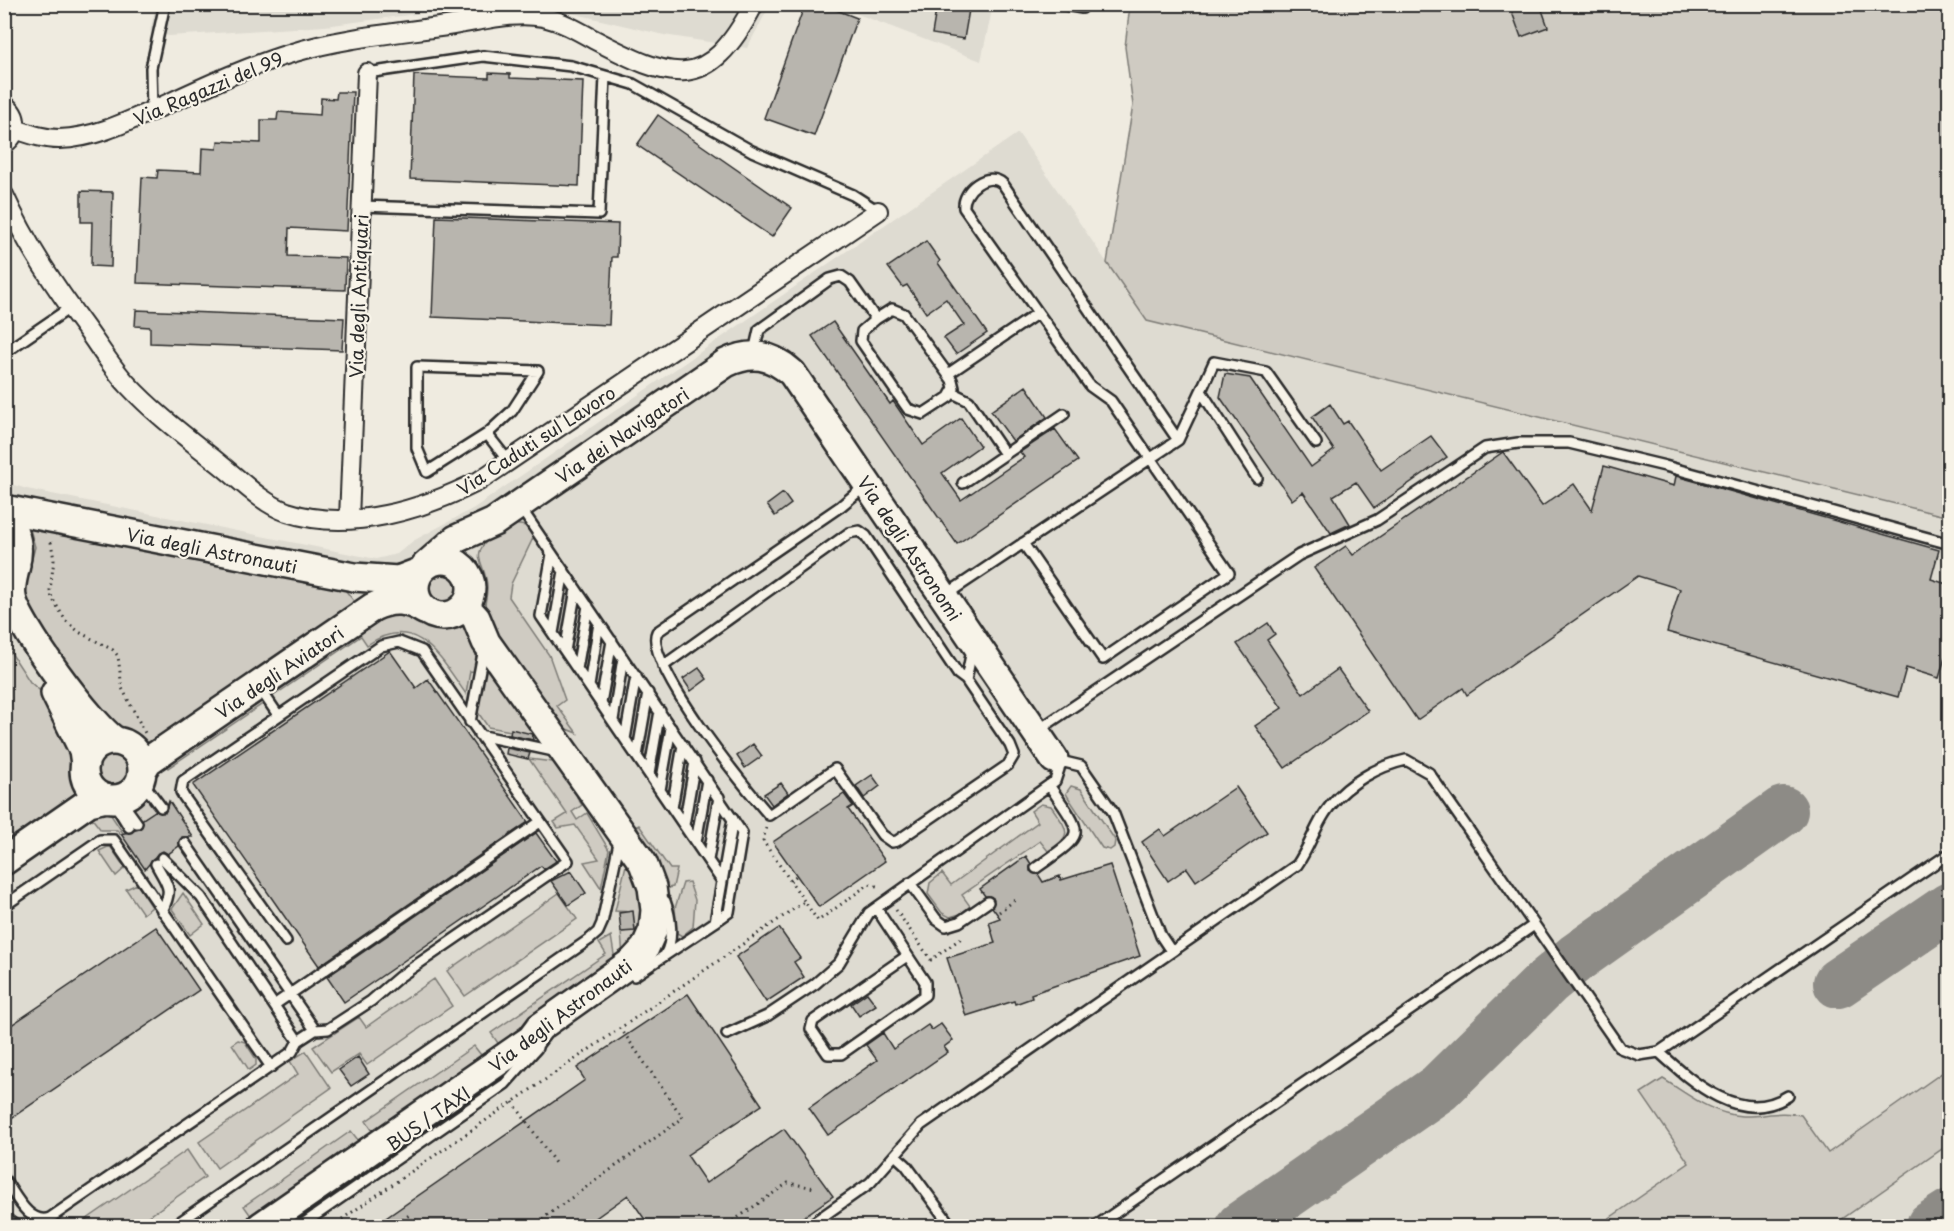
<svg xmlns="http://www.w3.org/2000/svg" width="1954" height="1231" viewBox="0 0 1954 1231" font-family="'Playpen Sans',sans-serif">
<rect width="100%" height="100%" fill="#efebe0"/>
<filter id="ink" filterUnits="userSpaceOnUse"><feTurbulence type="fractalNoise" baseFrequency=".0167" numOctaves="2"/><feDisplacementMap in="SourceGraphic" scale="12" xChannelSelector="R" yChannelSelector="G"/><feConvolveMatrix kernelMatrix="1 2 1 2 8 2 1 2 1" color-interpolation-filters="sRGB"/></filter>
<g filter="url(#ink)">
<!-- built -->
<path fill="#dedbd1" d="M156 5H484L325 26 169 36 150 31Z
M538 5H770L747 48 664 35Z
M834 5H993L981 61Z
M1018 133 1147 321 1949 517V1226H5L4 482 27 489 376 559 397 554 413 541 474 508Z"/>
<!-- green -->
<path fill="#cfcbc2" stroke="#7d7b76" stroke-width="1.5" d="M1130 5H1949V517L1147 321 1107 263 1133 105 1125 47Z
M28 522 342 586 353 600 348 616 147 751 130 733 116 728 49 644 28 607 24 589 35 547Z
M512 524 527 526 534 536 511 584 509 597 549 655 565 700 557 706 577 733 556 725 485 624C482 608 487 602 487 587 487 577 483 570 480 560 475 543 500 532 512 524Z
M428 588a15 15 0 1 1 30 0a15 15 0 1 1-30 0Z
M391 607C419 622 435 639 467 625L479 651 477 672 470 671 466 694C441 659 417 611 367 645L361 636 272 697 271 686Z
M4 642 30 682 46 696 77 761 81 780 88 794 4 852Z
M487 661 540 739 533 737 534 735 488 727 477 711Z
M251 699 264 703 168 768 162 760Z
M98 769a15 15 0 1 1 30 0a15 15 0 1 1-30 0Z
M529 759 561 763 577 785V797L582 805 572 812 577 820 587 813 609 850 601 888 584 862 599 859 575 825 558 828 554 822 567 814Z
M1071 786 1081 789 1115 840 1114 847 1110 850 1102 848 1068 797 1066 793Z
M139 794 144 796 156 811 140 821 129 805 130 800Z
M1041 804 1051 806C1067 829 1075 835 1048 851L1040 841 962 895 970 906 960 914 950 917 942 913 928 894 930 883 942 873 951 885 1038 822 1031 811Z
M109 812 123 833 120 834 117 830H101L91 817 5 878V871L85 816Z
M639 825 670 869H677L673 887 667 888 645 853 637 826Z
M110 846 125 868 116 876 99 851Z
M631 863 639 875 647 921 623 958 621 932 635 930 633 912 615 911 626 865Z
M689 882 695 900 693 927 682 936 677 933 675 908 683 883Z
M137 884 152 907 143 914 126 889Z
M183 893 204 924 190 935 172 909Z
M559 893 577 919 465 996 447 971Z
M611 936 616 967 502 1049 491 1033 606 954 599 943Z
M434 979 452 1006 367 1065 359 1054 331 1072 313 1047 359 1017 366 1027Z
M238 1040 245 1042 256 1059V1065L249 1070 232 1044Z
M474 1046 481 1055 486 1052 489 1057 376 1136 366 1121Z
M306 1051 331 1088 217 1168 199 1142 298 1074 290 1061Z
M1949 1068V1144L1832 1226H1598L1689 1163 1641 1093 1663 1079C1688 1094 1711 1114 1742 1116 1763 1117 1777 1110 1801 1115L1828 1153Z
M351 1131 358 1140 365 1136 368 1141 254 1220 244 1206Z
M187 1150 205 1177 135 1226H77Z"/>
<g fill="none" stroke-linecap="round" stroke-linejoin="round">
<!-- taxiway -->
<path stroke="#8d8b86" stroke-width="50" d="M1838 983 1950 907
M1241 1226 1439 1088 1548 981 1576 958 1783 811
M1931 1226 1950 1214"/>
</g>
<!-- building -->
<path fill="#b8b5ae" stroke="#2b2b2b" stroke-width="1.5" d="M805 4H821L857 18 814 136 764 118Z
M937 4H970L964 39 932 34Z
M1509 4H1540L1548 27 1521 37Z
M489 73 510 74V78L583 81 579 186 410 179 414 75 489 78Z
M337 92H353L347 231 289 228 288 256 346 258 345 290 137 283 142 177 157 178 158 170 201 172 202 148 217 149 218 141 261 143V120H277L278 112 320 115 321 98 336 99Z
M658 115 792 208 772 237 637 145Z
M81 191 113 192 111 267 91 266 92 222H81Z
M436 217 618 224 617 257H612L609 325 432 317Z
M926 241 940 261 938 263 987 333 956 354 944 338 964 325 946 299 926 313 907 285 903 287 888 267Z
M136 310 344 318 342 350 150 343V327L135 326Z
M833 322 890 404 893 401 923 445 961 418 980 446 942 473 961 500 1024 457 1020 452 1055 429 1078 461 957 544 812 336Z
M1225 374 1250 378 1311 467 1334 450 1312 417 1330 404 1343 424 1348 421 1381 470 1431 436 1447 457 1374 508 1356 482 1333 496 1350 524 1331 533 1303 492 1292 500 1220 397Z
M1026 386 1047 417 1013 441 991 411Z
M1503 452 1542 506 1574 484 1592 510 1604 466 1674 486 1676 476 1939 550 1931 579 1950 585V641L1939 678 1906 668 1898 697 1667 632 1680 589 1638 576 1467 695 1463 688 1417 720 1314 568 1346 546 1353 555Z
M783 493 791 504 775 516 767 505Z
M1268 623 1275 634 1267 640 1303 694 1338 669 1368 711 1285 768 1255 726 1282 708 1237 644Z
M390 651 416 688 428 679 528 822 319 966 193 785Z
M699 668 707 679 691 691 683 679Z
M511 729 532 734 533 740 510 735Z
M753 744 762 756 745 768 737 756Z
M507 748 530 753 528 759 506 754Z
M872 775 880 786 864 798 856 786Z
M781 783 788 793 772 805 764 794Z
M1236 787 1267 832 1196 881 1187 868 1168 881 1142 842 1160 829 1165 836Z
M844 794 853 806 848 809 885 861 819 907 773 842Z
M169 801 193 837H182L179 846 168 854 163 851 158 853 145 869 121 834 140 829 143 819 155 811 165 813Z
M536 833 556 861 544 869 541 866 344 1002 327 977Z
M1026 856 1031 864 1030 871 1038 874 1043 882 1060 876 1061 880 1110 865 1140 956 1031 994 1032 998 1015 1004 1014 1001 966 1016 947 958 995 943 989 922 1000 918 992 907 993 898 985 896 980 889Z
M571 871 586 893 568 905 551 881Z
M633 911 635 931 621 932 619 913Z
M156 927 199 990 4 1123V1030Z
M779 928 800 958 794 962 804 977 766 1002 736 957Z
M867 993 876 1005 859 1016 851 1004Z
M688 994 762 1105 687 1155 706 1183 784 1129 833 1196 789 1227H650L628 1195 583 1227H373L585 1080 577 1068Z
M941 1024 953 1040 944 1047 948 1052 828 1135 809 1108 877 1060 866 1045 883 1033 893 1049 928 1025 932 1030Z
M358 1057 369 1074 351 1086 339 1070Z"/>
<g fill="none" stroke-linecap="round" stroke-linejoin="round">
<defs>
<path id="lane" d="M1060 4 1082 8 1083 4
M367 73 483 56 571 66 633 84 752 151 853 195 878 211
M152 111 151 68 165 4
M361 206 599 214 605 76
M754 352 759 330 830 279 841 276 850 282 876 319 892 309 904 314 952 380 954 388 949 397 923 414 908 409 861 341 862 331 876 319
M4 353 71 307
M948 374 1038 313
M953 393 969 401 1005 454
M487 434 427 472 417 448V367L538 371 512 411 487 434 509 462
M1257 478 1201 391 1214 362 1266 372 1316 443
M963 483 1064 414
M520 507 742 833 729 912 715 922
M1023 543 1103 659 1229 573 1111 401 1090 386 964 208C962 190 988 170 1003 184L1178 440
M552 554 541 616 722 881
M947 594 1178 440 1201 391
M553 633 564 571
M565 651 576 589
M663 666 849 533 859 531 866 536 958 674 966 680 1010 745 1014 755 1008 765 897 841 892 842 882 835 835 769 769 815C746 789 642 661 657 632L841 506 865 486
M577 669 588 606
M966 680 971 655 976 649
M589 686 599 623
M259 687 278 715
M601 703 612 641
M613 720 623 658
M470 722 484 648
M1037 731 1299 555 1377 520 1485 448 1518 443H1569L1665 466 1950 544
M479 735 558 752
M625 739 636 676
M637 756 648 693
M1056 760 1081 766 1113 812 1161 936 1171 951
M649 774 660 711
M140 779 161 807
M660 790 671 728
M111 798 129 827
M115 798 124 805 137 823
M672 808 683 745
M684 825 695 762
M696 842 707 780
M185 843 315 1030
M162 858 201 897 298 1041 315 1030 328 1029 371 1001 399 977 568 861 422 651 399 642 381 646 183 781 181 792 184 797 286 941
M708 860 719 797
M156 864C167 885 174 888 162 911
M1036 868C1088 831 1084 837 1049 785
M910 883 936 919 946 926 959 922 988 902
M4 906 100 840H114L271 1067
M876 908 925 982V995L841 1054H828L811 1029 813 1021 907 956
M665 955C674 940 671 917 665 901
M634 976 715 922 733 819
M274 1005 540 822
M727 1034 767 1016 815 984 839 963 869 913 1055 781 1059 769 1055 761
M1659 1052C1693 1083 1741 1126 1788 1096
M895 1155 906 1165 951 1226
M4 1179C15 1194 29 1226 50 1218L292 1052 298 1041
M4 1217 16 1226
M174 1226 590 939 598 932 602 923 620 838
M300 1226 505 1084 537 1048
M809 1226 870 1183 921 1125 1297 865C1310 847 1317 820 1331 805 1349 783 1378 766 1406 760L1429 773 1620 1048 1639 1055 1659 1052 1950 853
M1096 1226 1534 925"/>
<path id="street" d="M4 105C19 115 19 134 4 144
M15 129C30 134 44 139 59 139 97 138 133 119 167 104 208 85 249 66 292 53 344 37 400 33 453 25 481 21 515 11 543 17 561 21 577 30 593 39 672 80 707 95 754 4
M4 195C26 244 56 288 87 330 100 348 113 369 128 385 156 415 189 439 221 465 241 481 262 503 287 512 350 533 424 509 479 481L878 211
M349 519 367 73"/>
<path id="secondary" d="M4 509 354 577 398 580 419 572
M4 516C21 537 21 559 8 582
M415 588a28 28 0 1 1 56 0a28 28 0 1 1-56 0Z
M16 565C14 575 10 586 12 597 16 623 93 728 116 741
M425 566 456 539 494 522 726 363C751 351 771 354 792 373L1054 759
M55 693 83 750 85 764
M84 770a29 29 0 1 1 58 0a29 29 0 1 1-58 0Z
M142 771 148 761 373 607C392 598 407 599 424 610
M4 861 89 802 106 798
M261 1226 531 1039 540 1027 633 961 645 948 653 930 655 910 652 887 643 863 486 642 476 618 465 606"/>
</defs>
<!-- lane casing -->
<use href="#lane" stroke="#2b2b2b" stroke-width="14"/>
<!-- street casing -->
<use href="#street" stroke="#2b2b2b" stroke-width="22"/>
<!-- secondary casing -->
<use href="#secondary" stroke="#2b2b2b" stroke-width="32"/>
<!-- path -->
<path stroke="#2b2b2b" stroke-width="3" stroke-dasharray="1.5 4.5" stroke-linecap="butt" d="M51 542 54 560 50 590 52 598 66 621 79 632 113 650 118 656 122 688 146 735
M766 828 763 841 818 921 869 884 880 887
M790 881 797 875
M896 910 931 960 964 936
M999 912 1015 900
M513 1102 555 1163
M733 1221 788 1183 815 1188
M332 1226 804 902
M392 1226 411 1214
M532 1226 683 1118 621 1029
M725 1226 733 1221 737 1226"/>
<!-- lane -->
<use href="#lane" stroke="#f7f3e8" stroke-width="9"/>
<!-- street -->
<use href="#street" stroke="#f7f3e8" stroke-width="18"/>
<!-- secondary -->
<use href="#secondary" stroke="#f7f3e8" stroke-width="27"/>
</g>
</g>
<g text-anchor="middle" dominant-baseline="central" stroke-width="4.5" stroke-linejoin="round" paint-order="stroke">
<!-- street labels -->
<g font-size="18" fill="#2b2b2b" stroke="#f7f3e8">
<text transform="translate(208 88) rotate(-23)">Via Ragazzi del 99</text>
<text transform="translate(358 296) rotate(-88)">Via degli Antiquari</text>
<text transform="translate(622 435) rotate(-34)">Via dei Navigatori</text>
<text transform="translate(536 440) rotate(-33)">Via Caduti sul Lavoro</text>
<text transform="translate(910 548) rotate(56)">Via degli Astronomi</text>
<text transform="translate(212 550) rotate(11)">Via degli Astronauti</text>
<text transform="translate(279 672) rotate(-34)">Via degli Aviatori</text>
<text transform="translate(560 1015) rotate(-37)">Via degli Astronauti</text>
<text transform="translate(428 1118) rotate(-35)">BUS / TAXI</text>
</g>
</g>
<!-- margin -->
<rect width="1954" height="1231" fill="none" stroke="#f7f3e8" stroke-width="24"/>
<rect x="12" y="12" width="1930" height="1207" fill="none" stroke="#2b2b2b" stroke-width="2" filter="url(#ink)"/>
</svg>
